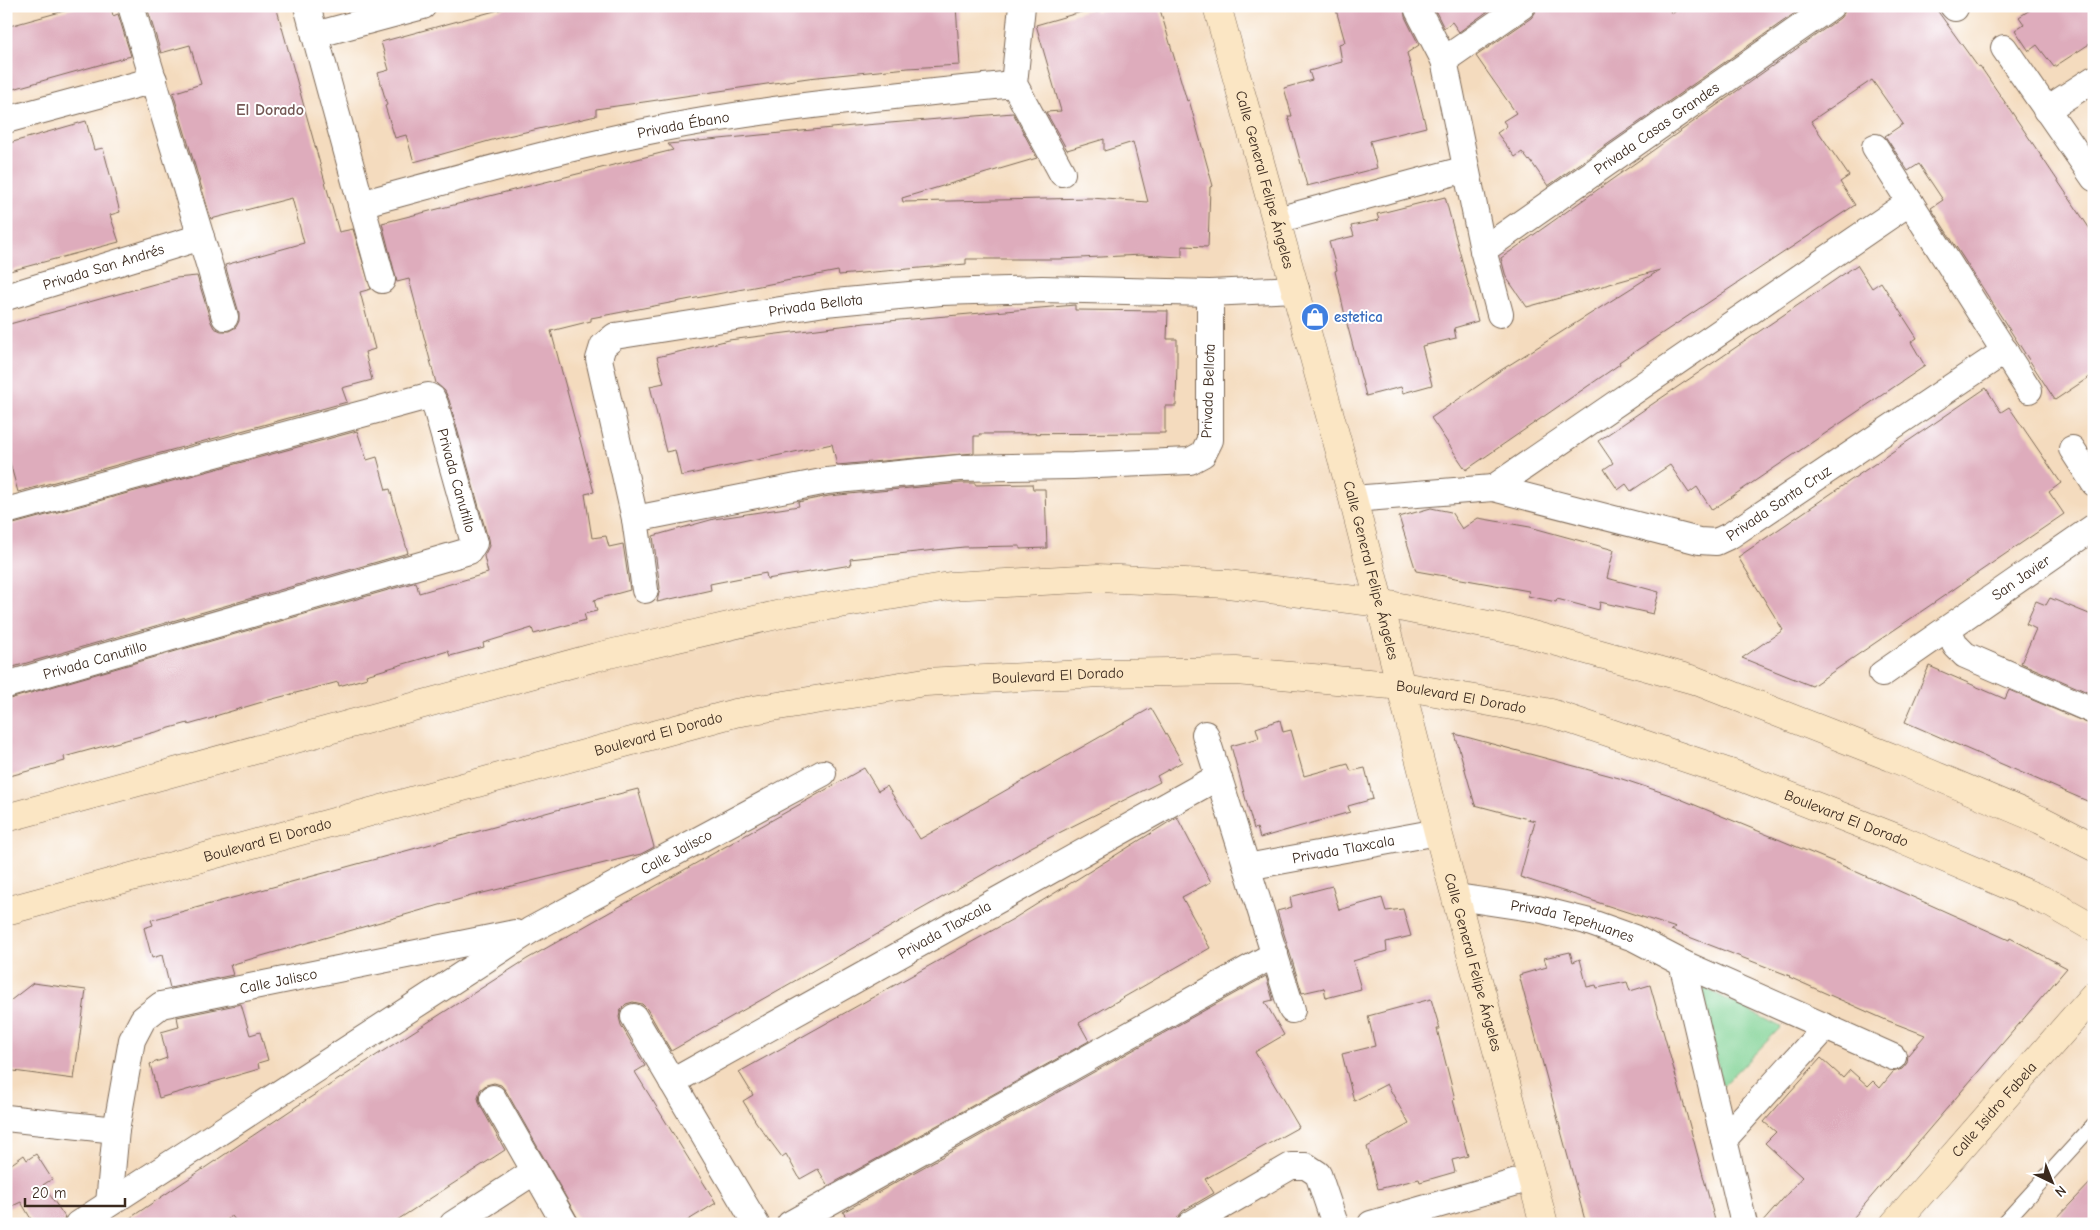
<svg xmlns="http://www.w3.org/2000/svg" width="2100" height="1230" viewBox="0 0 2100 1230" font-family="'Comic Neue',sans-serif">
<rect width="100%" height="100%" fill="#fff"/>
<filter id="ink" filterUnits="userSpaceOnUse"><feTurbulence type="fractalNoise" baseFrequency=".02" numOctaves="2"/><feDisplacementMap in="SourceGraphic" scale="10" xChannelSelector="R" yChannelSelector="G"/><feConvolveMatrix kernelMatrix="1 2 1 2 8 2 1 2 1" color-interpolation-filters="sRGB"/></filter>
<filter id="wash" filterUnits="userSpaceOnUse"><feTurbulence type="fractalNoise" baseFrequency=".0096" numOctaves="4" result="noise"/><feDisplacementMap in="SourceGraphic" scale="20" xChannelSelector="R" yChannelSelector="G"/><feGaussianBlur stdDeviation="1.12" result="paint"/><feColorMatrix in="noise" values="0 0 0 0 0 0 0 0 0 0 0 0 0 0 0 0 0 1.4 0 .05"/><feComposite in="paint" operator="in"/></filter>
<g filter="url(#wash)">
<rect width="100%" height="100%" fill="#f4dbbe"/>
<!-- green -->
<path fill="#7ed193" stroke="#5c7e58" d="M1703 987 1781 1027 1722 1087Z"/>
<g id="blocks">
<!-- building -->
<path fill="#deacbc" d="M82 6H111L113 16 118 14 131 56 6 91V27Z
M276 6 339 232 353 229 371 289 360 292 375 349 365 352 372 380 342 388 347 402 18 492 6 448V325L176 278 197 276 211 322 214 328 221 331H229L236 327 239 321V313L225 265 304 243 292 198 211 219 173 93 201 84 190 45 161 53 147 7Z
M513 6H956L960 65 908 68 808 78 596 109V116L503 137 414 162 406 135 395 138 385 106 387 105 378 73 389 70 381 42Z
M1117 6H1159L1187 101 1189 100 1213 186 1210 187 1208 247 1182 246V257L1142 255 1059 259H966V264L839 275 838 271 591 318V321L551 331 594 492 585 494 592 538 606 536 609 547 623 544 630 590 594 600 597 611 584 614 586 620 534 634 532 628 483 643 484 647 450 656 448 651 366 675 367 678 339 686 338 682 269 700 215 716 216 717 188 725V723L64 757 65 761 6 777V700L416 582 419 593 488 573 484 556 489 546 488 539 449 400 445 391 436 383 409 279 397 282 382 223 673 150 668 144 853 126 1013 113 1037 158 902 198 903 202 1091 198 1148 202 1133 142 1104 151V139L1067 150 1046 112 1061 111 1036 25 1095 8 1096 12Z
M1335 6H1404L1405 17 1419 45 1407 53 1426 127 1370 141 1377 168 1307 186 1288 116H1292L1284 88 1312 80 1309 71 1342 62 1339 44 1345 42Z
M1433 6H1495L1459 32 1452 22 1444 28Z
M1537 6H1667L1672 14 1682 6H1805L1548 186 1530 160 1529 161 1522 152 1515 157 1497 133 1507 126 1503 121 1516 113 1476 56 1531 18 1535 13Z
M1846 6H1934L1978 67 1980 66 2011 111 2094 235V374L2055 400 1931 208 1943 200 1919 164 1908 171 1885 136 1903 124 1872 80 1811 121 1849 176 1840 182 1855 205 1619 362 1620 364 1466 470 1431 418 1498 372 1660 270 1527 307 1506 277 1501 258 1840 18 1844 13Z
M2036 6H2094V41L2054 67 2037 45 2029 51 2015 30 2024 24 2019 17Z
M86 121 94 150 103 148 120 212 110 215 119 242 6 272V144Z
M1445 197 1478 321 1454 328 1456 338 1422 346 1432 385 1403 393 1401 387 1366 396 1346 320 1335 271 1337 270 1329 242 1354 236 1351 226 1379 220 1377 214Z
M1857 265 1872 288 1881 282 1917 338 1911 342 1925 366 1712 510 1697 487 1689 493 1670 465 1631 491 1626 484 1618 490 1604 469 1613 463 1598 441Z
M1075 305V310L1168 311 1167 339H1177V361L1176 406H1165V433L979 434 980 436H974V453L837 465 832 444 681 476 675 450 666 452 650 386 664 383 657 357 729 340 865 323Z
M1986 388 2001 412 2009 407 2061 483 2049 492 2064 514 1812 686 1742 658 1783 630 1738 557Z
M357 431 367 460 377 457 386 490 390 489 408 553 6 669V526Z
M961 483H975V485L1032 484 1033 489H1045L1047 548 1020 549V546L964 547 850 559 851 565 767 579 766 573 710 584 711 590 657 602 660 588 653 536 714 519 799 506 798 502 829 496Z
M1431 508 1451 512 1462 529 1478 518 1530 527 1614 550 1607 578 1659 592 1653 614 1600 602 1599 610 1557 599 1556 602 1528 596 1529 591 1416 571 1399 517Z
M2050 598 2094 616V695L2021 663 2036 629 2026 624 2036 601 2046 605Z
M1929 666 2005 699 2009 690 2094 726V804L1905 722Z
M1151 708 1182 762 1157 776 1160 782 1033 846 671 1051 647 1009 642 1004 633 1002 626 1004 621 1009 619 1017 621 1025 645 1066 635 1072 716 1203 682 1224H581L506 1091 501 1085 494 1083 486 1085 480 1090 478 1098 480 1105 505 1150 391 1224H238L232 1216 221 1224H121L297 1106 527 959 864 768 878 791 887 786 920 839Z
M1280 720 1283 732 1291 730 1304 776 1348 764 1351 771 1365 768 1373 799 1348 806 1350 812 1260 838 1257 828 1254 829 1231 746 1259 738 1256 728Z
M1455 734 1619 778 1673 796 1841 865 2009 940 2010 938 2067 968 1848 1224H1761L1802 1177 1765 1143 1776 1132 1764 1122 1789 1093 1821 1058 1843 1078 1850 1070 1868 1086 1873 1081 1880 1088 1893 1072 1902 1069 1907 1063 1908 1055 1925 1035 1886 1020 1789 977 1790 976 1671 930 1676 928 1520 877 1535 821 1475 805Z
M638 789 654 847 641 854 471 896 230 965 233 975 170 988 162 955 152 958 144 928 153 925 151 920 564 808Z
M1177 817 1211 882 1182 897 1210 948 1079 1023 1089 1041 828 1186 818 1169 800 1179 786 1154 782 1157 756 1122 743 1101 753 1095 739 1072 1013 919Z
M1332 886 1339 910 1382 898 1386 911 1403 909 1411 936 1386 942 1387 951 1353 961 1361 989 1326 998 1324 988 1302 993 1277 911 1292 907 1290 897Z
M1570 952 1573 962 1580 959 1587 987 1596 985 1597 988 1627 982 1630 991 1650 985 1689 1123 1716 1224H1586L1519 975 1547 967 1544 958Z
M1266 976 1273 1000 1265 1002 1284 1035 1255 1052 1299 1127 1205 1179 1214 1193 1183 1211 1178 1217 1176 1224H850L843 1212Z
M33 983 86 990 74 1079 6 1070V1004Z
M1431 999 1440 1029H1437L1455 1099 1453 1100 1468 1156 1452 1160 1455 1172 1420 1182 1419 1179 1378 1189 1367 1147 1409 1124 1387 1084 1354 1101 1342 1054 1375 1046 1368 1016Z
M241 1004 250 1035 260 1032 268 1060 258 1063 259 1069 159 1098 150 1064 167 1058 161 1032 179 1027 177 1017Z
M36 1154 52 1179 43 1185 65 1217 63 1224H34L21 1202 6 1209V1168L24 1155 27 1160Z
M2094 1179V1224H2051Z"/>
</g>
</g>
<g filter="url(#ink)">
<use href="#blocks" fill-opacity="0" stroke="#7c6856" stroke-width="1"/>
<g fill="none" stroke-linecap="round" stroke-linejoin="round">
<defs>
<path id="lane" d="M2003 1224 2094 1124"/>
<g id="street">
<path d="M131 6 225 317"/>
<path d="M307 6 382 280"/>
<path d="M1022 6 1014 84 1062 173"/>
<path d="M1953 6 1955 8"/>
<path d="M1418 10 1444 60 1483 250 1500 314"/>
<path d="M315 35 423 6"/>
<path d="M2004 48 2094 178"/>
<path d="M1444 60 1522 6"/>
<path d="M2046 110 2094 79"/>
<path d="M6 120 154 80"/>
<path d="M1875 147 2029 390"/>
<path id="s1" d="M361 204C480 172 599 137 721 118 818 102 916 94 1014 84"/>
<path d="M1277 220 1466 169"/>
<path id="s2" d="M1483 250 1831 6"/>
<path id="s3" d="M6 297 201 237"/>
<path d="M2072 449 2094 483"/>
<path d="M1493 488 1910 202"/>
<path id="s4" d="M1353 499 1493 488 1699 541 1716 542 1731 535 2005 351"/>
<path id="s5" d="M6 511 428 396 432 398 435 404 474 543 469 551 6 685"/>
<path d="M635 519 827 481 960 468 1073 466 1190 461 1203 454 1210 440V293"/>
<path id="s6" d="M645 590 635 519 599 359 603 346 615 336 825 303 941 292 1042 289 1210 293 1296 289"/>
<path d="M1948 630 1956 646 1965 655 2094 711"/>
<path id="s7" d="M1882 674 2094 527"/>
<path d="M1205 734 1292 1010"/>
<path id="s8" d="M1247 867 1438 832"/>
<path id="s9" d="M1457 897 1538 909 1586 921 1634 938 1682 963 1893 1057"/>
<path d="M1682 963 1744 1224"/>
<path d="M634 1017 756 1224"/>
<path id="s10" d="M672 1082 1218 777"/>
<path d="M493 1098 565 1224"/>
<path d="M6 1118 116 1130"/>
<path d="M1724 1139 1826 1027"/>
<path id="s11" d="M109 1203 116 1130 132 1040 143 1019 161 1005 515 933"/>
<path id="s12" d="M78 1224 531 930 823 773"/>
<path d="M453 1224 535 1171"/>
<path d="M790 1224 1275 954"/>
<path d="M1191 1224 1291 1166H1306L1318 1174 1335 1224"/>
<path d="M1371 1224 1531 1178"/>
</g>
<g id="secondary">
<path id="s13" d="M1217 6 1353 499 1438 832 1544 1224"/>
<path d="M6 818 596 657 785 613 950 586 1098 578 1228 584 1380 603 1518 631 1694 680 1891 757 2041 820 2094 847"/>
<path id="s14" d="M6 911 735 713 925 682 1102 673 1236 671 1402 686 1551 713 1736 775 1902 840 2052 904 2094 928"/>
<path id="s15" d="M1894 1224 2094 995"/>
</g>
</defs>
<!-- lane casing -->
<use href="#lane" stroke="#7c6856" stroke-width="16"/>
<!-- street casing -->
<use href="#street" stroke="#7c6856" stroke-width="28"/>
<!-- secondary casing -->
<use href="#secondary" stroke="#7c6856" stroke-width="29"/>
<!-- lane -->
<use href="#lane" stroke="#fff" stroke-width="14"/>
<!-- street -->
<use href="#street" stroke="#fff" stroke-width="26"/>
<!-- secondary -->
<use href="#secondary" stroke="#fbe6c4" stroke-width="28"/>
</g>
</g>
<!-- icons -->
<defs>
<symbol id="shop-disc" viewBox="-11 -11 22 22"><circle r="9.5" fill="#3f7fe0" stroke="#fff"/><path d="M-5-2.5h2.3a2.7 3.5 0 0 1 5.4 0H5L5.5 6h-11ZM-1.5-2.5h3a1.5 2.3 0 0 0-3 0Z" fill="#fff"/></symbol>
</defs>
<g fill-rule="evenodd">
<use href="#shop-disc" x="1299" y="301" width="32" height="32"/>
</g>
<g text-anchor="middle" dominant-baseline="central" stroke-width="4" stroke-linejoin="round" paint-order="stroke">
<!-- street labels -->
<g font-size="15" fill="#3b2a1e" stroke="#fff">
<text stroke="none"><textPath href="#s1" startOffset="332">Privada Ébano</textPath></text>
<text stroke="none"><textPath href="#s2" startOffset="212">Privada Casas Grandes</textPath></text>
<text stroke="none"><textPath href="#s13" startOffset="180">Calle General Felipe Ángeles</textPath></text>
<text stroke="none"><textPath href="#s3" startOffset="102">Privada San Andrés</textPath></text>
<text stroke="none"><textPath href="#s6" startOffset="468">Privada Bellota</textPath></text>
<text transform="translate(1208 391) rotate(-88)">Privada Bellota</text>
<text stroke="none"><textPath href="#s5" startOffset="528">Privada Canutillo</textPath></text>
<text stroke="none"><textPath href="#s4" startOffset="444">Privada Santa Cruz</textPath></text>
<text stroke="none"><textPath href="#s13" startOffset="585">Calle General Felipe Ángeles</textPath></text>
<text stroke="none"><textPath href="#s7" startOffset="169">San Javier</textPath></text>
<text transform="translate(95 660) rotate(-16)">Privada Canutillo</text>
<text stroke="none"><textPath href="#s14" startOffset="1081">Boulevard El Dorado</textPath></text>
<text stroke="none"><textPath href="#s14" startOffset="1486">Boulevard El Dorado</textPath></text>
<text stroke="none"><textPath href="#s14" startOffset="676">Boulevard El Dorado</textPath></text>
<text stroke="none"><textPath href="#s14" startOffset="1891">Boulevard El Dorado</textPath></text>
<text stroke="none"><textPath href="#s14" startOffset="271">Boulevard El Dorado</textPath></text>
<text stroke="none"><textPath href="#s8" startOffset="98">Privada Tlaxcala</textPath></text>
<text stroke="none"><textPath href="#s12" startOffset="705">Calle Jalisco</textPath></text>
<text stroke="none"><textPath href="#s9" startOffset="118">Privada Tepehuanes</textPath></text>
<text stroke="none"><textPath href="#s10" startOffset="312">Privada Tlaxcala</textPath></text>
<text stroke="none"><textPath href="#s13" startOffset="990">Calle General Felipe Ángeles</textPath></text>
<text stroke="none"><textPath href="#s11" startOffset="331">Calle Jalisco</textPath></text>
<text stroke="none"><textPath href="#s15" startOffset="152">Calle Isidro Fabela</textPath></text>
</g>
<!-- shop labels -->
<g font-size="15" font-weight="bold" fill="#366cbe" stroke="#fff" text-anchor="start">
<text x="1334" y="317">estetica</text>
</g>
<!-- neighbourhood labels -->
<g font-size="16" font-weight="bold" fill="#745855" stroke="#fff">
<text x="270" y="110">El Dorado</text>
</g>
</g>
<!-- margin -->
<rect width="2100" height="1230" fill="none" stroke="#fff" stroke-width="25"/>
<!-- north arrow -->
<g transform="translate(2052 1182) rotate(137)" stroke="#ffffff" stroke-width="4" paint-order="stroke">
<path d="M0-4L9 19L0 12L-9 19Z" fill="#3b2a1e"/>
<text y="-8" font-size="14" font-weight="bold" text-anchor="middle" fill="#3b2a1e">N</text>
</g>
<!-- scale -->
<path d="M25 1198v8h100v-8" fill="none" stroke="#3b2a1e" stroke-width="2.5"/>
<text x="32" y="1198" font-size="15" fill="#3b2a1e" stroke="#ffffff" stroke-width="4" paint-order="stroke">20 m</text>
</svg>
